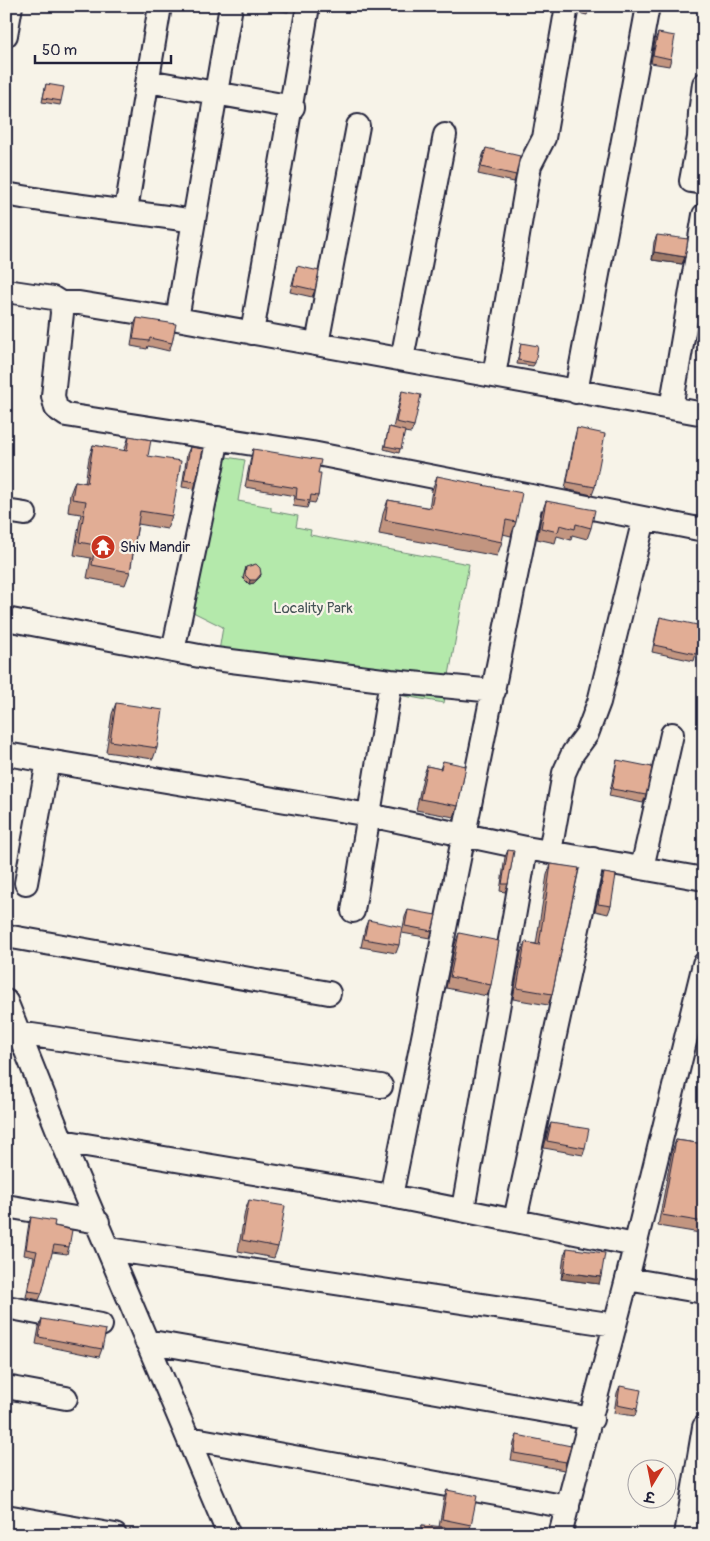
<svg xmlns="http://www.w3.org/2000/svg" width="710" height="1541" viewBox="0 0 710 1541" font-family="Pangolin,'Playpen Sans Deva',sans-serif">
<rect width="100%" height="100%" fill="#f7f3e8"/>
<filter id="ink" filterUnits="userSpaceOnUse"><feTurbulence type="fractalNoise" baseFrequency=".02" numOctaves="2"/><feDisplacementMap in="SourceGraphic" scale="10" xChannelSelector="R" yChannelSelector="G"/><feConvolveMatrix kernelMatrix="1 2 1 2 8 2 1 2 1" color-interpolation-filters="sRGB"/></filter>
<g filter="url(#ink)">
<!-- green -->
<path fill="#b4e9ab" stroke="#6b8673" d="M214 455 245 460 238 501 271 507V511L298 516 296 527 311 530 310 535 469 564 444 703 217 663 223 627 187 609Z"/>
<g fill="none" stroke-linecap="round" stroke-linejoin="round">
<defs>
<path id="minor" d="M6 35 11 6
M148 81 293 107
M704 84 700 113 699 138 691 181 704 183
M6 194C68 206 131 211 193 221
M126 210 160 6
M6 291 53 298 61 303 62 313 53 396 56 408 66 415 312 453 704 530
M61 303H79L177 319 704 414
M177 319 231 6
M252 333 308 6
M317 344 358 126
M402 359 445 135
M494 376 530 165 544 138 567 6
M576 392 648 6
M671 408 704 215
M6 511 25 514
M6 619 215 659 391 681 494 691
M173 651 218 438
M6 754 369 815 526 848 704 879
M550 852 564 773 573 753 587 734 599 702 644 519
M642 868 672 734
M26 883 48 761
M353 911 391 681
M6 936 329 993
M6 1001 62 1141 229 1535
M18 1033 381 1086
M62 1141 391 1196 635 1245
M391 1196 532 497
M6 1206 98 1222
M463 1209 526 848
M515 1220 593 859
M109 1249 615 1325
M627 1279 704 1292
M6 1307 101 1325
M146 1341 592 1419
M6 1387 66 1398
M189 1438 568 1507
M6 1516 115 1535
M560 1535 627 1279 704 964
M686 1535 704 1427"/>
</defs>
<!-- minor casing -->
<use href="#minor" stroke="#22223b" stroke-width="26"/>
<!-- minor -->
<use href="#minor" stroke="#f7f3e8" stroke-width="22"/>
</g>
<!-- wall -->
<path fill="#c29580" stroke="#22223b" d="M261 6H291L288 12 261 8Z
M579 6H590L587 15 579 13Z
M658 33 671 59 669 66 651 63 655 40Z
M46 84 61 101 60 105 42 102Z
M486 148 516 175 514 182 478 174 483 155Z
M657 235 685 257 682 264 652 260 654 242Z
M297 266 315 290 312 297 290 292 295 273Z
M137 318 172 343 169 351 148 346 147 349 131 346 134 325Z
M521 343 535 363 533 366 517 364Z
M402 391 414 426 411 433 404 432 399 453 384 449 389 427 393 428 400 398Z
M577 428 595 487 592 495 565 489 575 436Z
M129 436 148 456 172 516 167 529 138 524 130 572 125 585 87 578 91 558 74 555 81 514 68 512 70 494 75 481 85 483 89 458 93 445 124 451Z
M190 447 196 482 194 489 182 487 187 454Z
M253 449 318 473V496L315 503 309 502 307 508 293 506 295 496 245 487 251 457Z
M437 476 516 522 511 536 503 534 502 542 497 556 379 534 383 514 388 500 429 508 432 490Z
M546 501 591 528 587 539 572 535 571 540 557 536 555 543 537 539 542 512Z
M246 567 261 574 260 577 254 583 249 584 243 578Z
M660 617 696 654 694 661 652 652 658 624Z
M116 703 157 748 153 759 106 752 112 714Z
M617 760 646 795 643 803 609 796 615 768Z
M443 761 458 806 454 817 416 810 423 777 427 766 440 769Z
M508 850V884L505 892 500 891 505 857Z
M551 864 552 994 548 1005 513 999 521 953 525 942 536 944 547 875Z
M604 873 611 906 608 914 595 911 602 880Z
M408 910 432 931 430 938 402 933 405 917Z
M368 920 399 945 396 953 361 947 365 928Z
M459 933 491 985 487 996 446 988 455 944Z
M551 1123 585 1148 583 1155 544 1148 548 1130Z
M676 1140 704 1144V1224L700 1233 658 1226 672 1151Z
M249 1200 278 1247 274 1258 238 1251 245 1211Z
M31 1217 54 1226 69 1247 67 1254 52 1252 42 1293 39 1300 26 1297 34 1257 24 1255 29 1223Z
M567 1248 599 1284 561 1279 564 1255Z
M42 1319 102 1349 99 1357 36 1344 39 1327Z
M620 1386 637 1409 635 1416 614 1413 617 1393Z
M517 1435 566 1462 564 1470 511 1460 514 1443Z
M447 1490 471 1525 469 1532 445 1528 444 1535H419L422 1525 439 1527 444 1498Z"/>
<!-- shaded-wall -->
<path fill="#9e7968" stroke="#22223b" d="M654 252 685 257 682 264 652 260Z
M261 574 260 577 254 583 249 584 250 580Z
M564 1272 601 1277 599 1284 561 1279Z"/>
<!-- building -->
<path fill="#e1ad95" stroke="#22223b" d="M658 33 675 36 671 59 653 55Z
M46 84 64 87 61 101 43 98Z
M486 148 520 156 516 175 481 167Z
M657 235 688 239 685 257 654 252Z
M297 266 319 271 315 290 293 285Z
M137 318 176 324 172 343 150 338 149 341 133 339Z
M521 343 538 346 535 363 518 360Z
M402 391 421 395 414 426 396 422Z
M389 427 405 431 401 449 385 446Z
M577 428 605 434 595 487 567 482Z
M129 436 151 440 148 456 181 461 172 516 140 511 130 572 92 565 95 545 79 542 86 501 72 499 75 481 87 483 93 445 127 451Z
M190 447 203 449 196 482 184 480Z
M253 449 321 460 318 473H321L318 496 311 495 310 501 296 499 297 488 248 480Z
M437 476 522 493 516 522 506 520 502 542 385 520 388 500 431 508Z
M546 501 595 510 591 528 576 524 575 529 560 525 558 532 541 528Z
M256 564 260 568 261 574 256 580H250L245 575 246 567Z
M660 617 702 626 696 654 654 645Z
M116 703 163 710 157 748 110 741Z
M617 760 652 767 646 795 612 789Z
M443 761 466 766 458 806 420 799 427 766 441 769Z
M508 850 514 851 508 884H502Z
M551 864 579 868 552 994 517 988 525 942 539 945Z
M604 873 616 875 611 906 598 904Z
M408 910 436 915 432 931 405 926Z
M368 920 402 927 399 945 364 939Z
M459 933 499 941 491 985 450 977Z
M551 1123 589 1129 585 1148 547 1141Z
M676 1140 704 1144V1222L662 1215Z
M249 1200 285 1206 278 1247 242 1240Z
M31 1217 55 1221 54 1226 72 1230 69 1247 54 1245 42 1293 28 1291 37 1251 26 1249Z
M567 1248 605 1253 601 1277 564 1272Z
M42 1319 106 1330 102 1349 39 1337Z
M620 1386 641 1390 637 1409 617 1405Z
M517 1435 571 1446 566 1462 514 1453Z
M447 1490 477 1496 471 1525 442 1519Z
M422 1525 445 1527 444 1535H421Z
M131 1528 130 1535H125Z
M75 1530 104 1535H74Z"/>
</g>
<!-- icons -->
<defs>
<symbol id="temple-disc" viewBox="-11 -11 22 22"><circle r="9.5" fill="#c8321e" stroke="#f7f3e8"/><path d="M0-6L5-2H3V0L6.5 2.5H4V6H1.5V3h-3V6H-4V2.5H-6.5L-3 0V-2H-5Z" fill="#fff"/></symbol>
</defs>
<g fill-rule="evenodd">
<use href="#temple-disc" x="89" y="533" width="28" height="28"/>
</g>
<g text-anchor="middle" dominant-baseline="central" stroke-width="4.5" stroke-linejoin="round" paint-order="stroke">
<!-- poi labels -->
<g font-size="15" fill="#22223b" stroke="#f7f3e8" text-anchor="start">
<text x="120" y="547">Shiv Mandir</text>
</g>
<!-- park labels -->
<g font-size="15" fill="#465457" stroke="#f7f3e8">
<text x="313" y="608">Locality Park</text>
</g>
</g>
<!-- margin -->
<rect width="710" height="1541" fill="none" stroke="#f7f3e8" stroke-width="25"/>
<rect x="12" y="12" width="685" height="1516" fill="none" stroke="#22223b" stroke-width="2" filter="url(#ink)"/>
<!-- north arrow -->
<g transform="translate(652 1484) rotate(190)"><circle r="24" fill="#f7f3e8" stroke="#a29fa3"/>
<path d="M0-4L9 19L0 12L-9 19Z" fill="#c8321e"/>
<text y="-8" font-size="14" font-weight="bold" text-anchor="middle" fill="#22223b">उ</text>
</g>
<!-- scale -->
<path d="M35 55v8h136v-8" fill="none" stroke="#22223b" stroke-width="2.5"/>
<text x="42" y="55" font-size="15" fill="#22223b" stroke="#f7f3e8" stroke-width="4" paint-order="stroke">50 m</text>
</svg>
